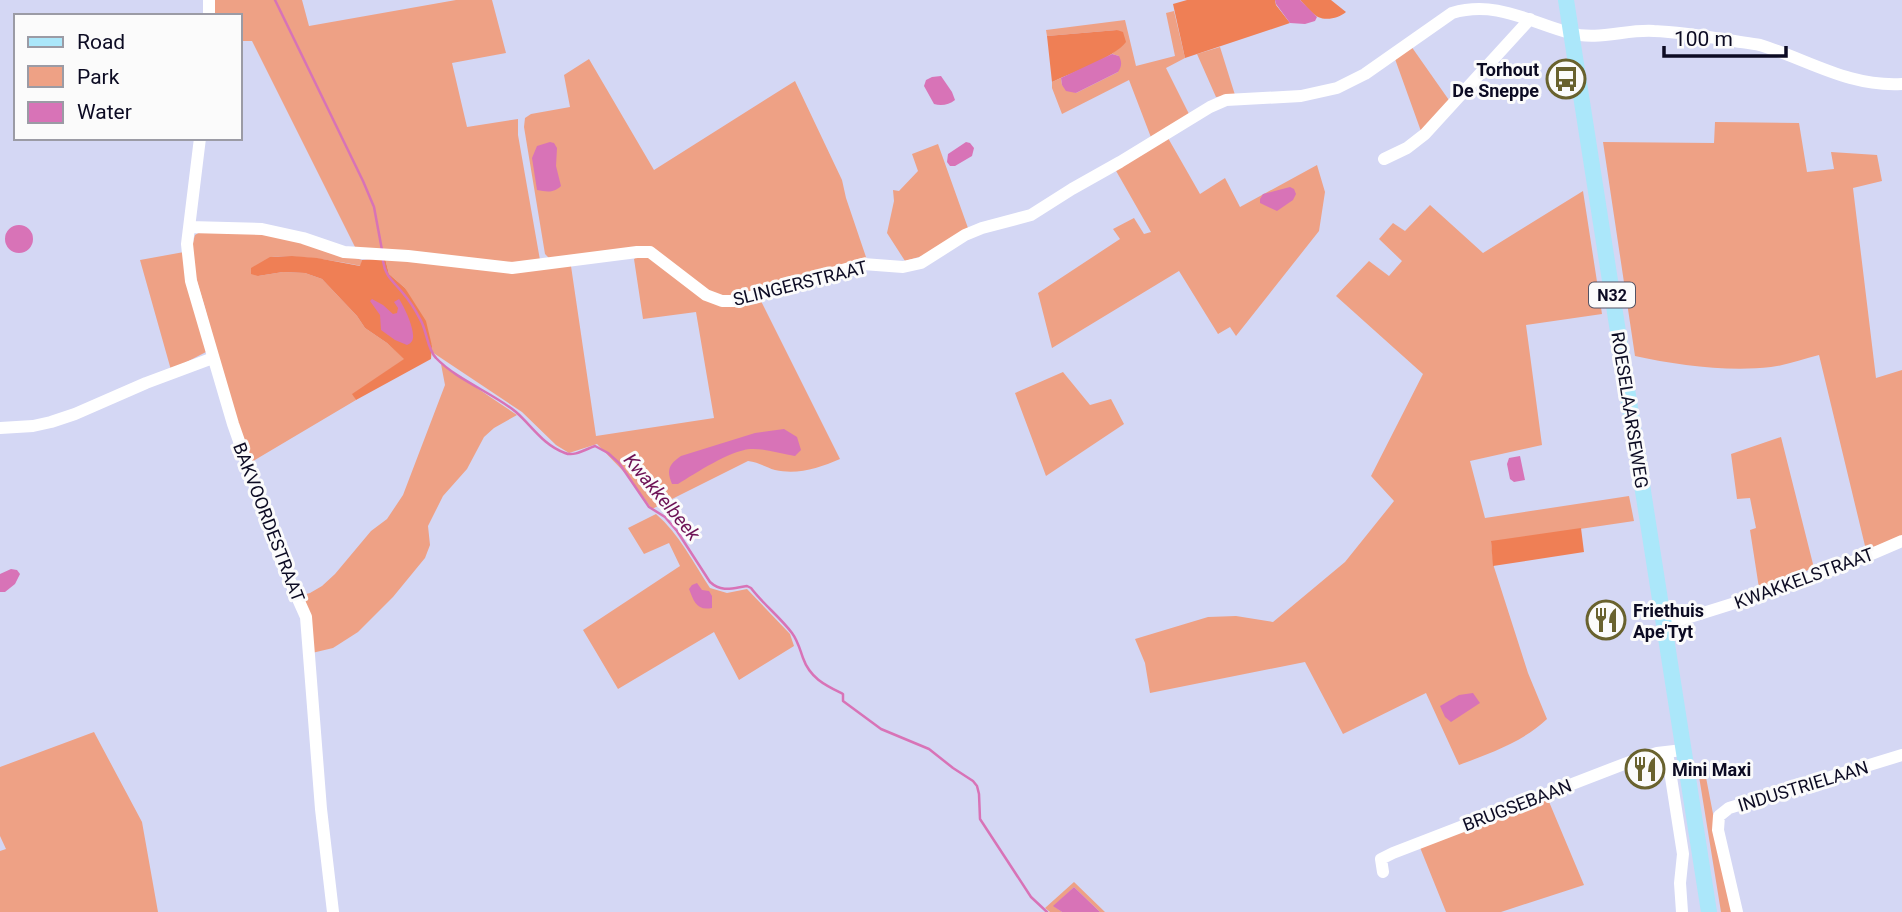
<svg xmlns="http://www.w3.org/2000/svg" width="1902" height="912" viewBox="0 0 1902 912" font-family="Roboto,sans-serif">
<rect width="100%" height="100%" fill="#d4d7f4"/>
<!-- green -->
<path fill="#eea185" d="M211 0H302L309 26 456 0H492L506 53 452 63 467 127 518 119V135L540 260 516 264 356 249 252 41H240V16H212Z
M1174 11 1185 58 1166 68 1189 114 1152 140 1129 80 1062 114 1052 88V82L1061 78 1062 85 1076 93 1118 72 1119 56 1112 54 1125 42 1117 30 1047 36 1046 30 1125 20 1136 66 1175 56 1166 13Z
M1411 46 1451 103 1422 134 1395 59Z
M1220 47 1235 95 1216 97 1197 54Z
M589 59 654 170 795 81 842 180 846 198 867 260 732 299 707 291 654 250 551 260 545 254 524 127 525 118 531 114 570 107 564 75Z
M1715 122 1799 123 1807 172 1834 169 1831 152 1877 155 1882 181 1853 188 1876 378 1902 370V536L1866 550 1819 355C1803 359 1787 365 1771 367 1728 372 1676 365 1635 356L1603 142 1714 143Z
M1168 138 1200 194 1225 178 1240 207 1317 165 1325 192 1319 231 1236 336 1230 327 1218 334 1179 271 1052 348 1038 293 1120 239 1113 229 1134 218 1144 234 1151 232 1115 169Z
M938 144 968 228 926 255 905 261 887 233 894 201 893 190 899 191 918 171 912 154Z
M1583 191 1602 314 1526 325 1542 445 1470 461 1485 518 1629 496 1634 521 1491 542 1494 567 1528 673 1547 719C1523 742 1490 753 1459 765L1426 693 1343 734 1305 662 1150 693 1145 663 1135 639 1208 617 1236 616 1273 622 1345 562 1394 501 1371 476 1423 374 1336 296 1369 261 1389 276 1402 261 1379 239 1393 223 1405 231 1430 205 1483 253Z
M205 229 287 237 362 260 361 266C330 260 302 255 271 257L258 276 283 272 305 273 322 279 357 316 365 328 387 343 405 359 353 394 356 400 250 463C233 412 218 361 205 308 199 286 187 258 195 235Z
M184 252 206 352 171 370 140 260Z
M639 255 650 258 698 294 759 297 840 459C819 468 798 475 775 470 765 467 758 462 748 461L652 509 627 475 597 444 569 453 556 445 522 412 432 352V346L405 288 389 274 385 258 571 266 596 436 714 418 696 312 643 319 634 259Z
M441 364 517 415 494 428 484 437 467 469 443 496 428 526 430 545 425 558 393 597 358 632 333 648 312 653 302 595 310 593 322 586 335 574 371 531 387 519 403 495 445 385Z
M1063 372 1090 405 1111 399 1124 424 1046 476 1015 393Z
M1781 437 1814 568 1759 588 1750 530 1756 528 1750 498 1737 499 1731 454Z
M656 514C679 534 693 562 710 588L727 593 747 589 790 634 794 646 739 680 714 632 618 689 583 630 680 566 669 543 644 554 628 528Z
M94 732 142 822 158 912H0V851L6 849 0 836V767Z
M1703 762 1732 912H1721L1697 764Z
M1547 797 1584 885 1501 912H1446L1419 845Z
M1074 882 1105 912H1100L1074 887 1054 906 1062 912H1050L1045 908Z"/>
<!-- forest -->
<path fill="#ef7f55" d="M1187 0H1275L1276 5 1290 23 1185 58 1173 4Z
M1300 0H1331L1346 12C1339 18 1327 21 1318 17 1312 14 1305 5 1300 0Z
M1117 30 1123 32 1126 42C1114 58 1071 73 1052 82L1047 36Z
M292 256 317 258 360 266 362 260 385 258 389 274 405 288 426 321 432 346 431 359 356 400 352 394 404 359 387 343 365 328 357 316 322 279 305 273 283 272 258 276 251 274V268L270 257Z
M1581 528 1584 552 1493 566 1491 541Z"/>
<!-- water -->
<path fill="#d873b7" d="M1275 0H1300L1317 17 1315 21 1305 24 1290 23 1276 4Z
M1112 54 1119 56C1122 62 1122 66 1118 72L1076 93 1066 91 1062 85 1061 78Z
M941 76 952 92 955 100C949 105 941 106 934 104L924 86 926 80 932 77Z
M550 142 554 143 557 148 556 166 561 186C554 193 547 192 537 190L532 158 537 146Z
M966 142 970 143 974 148 972 156 955 166H950L947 162 948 154Z
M1290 187 1294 189 1296 194 1293 200 1277 211 1260 203V199L1263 194Z
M5 239a14 14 0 1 1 28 0a14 14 0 1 1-28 0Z
M372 299 383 305 393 314 397 313 398 308 394 302 399 299C404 306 417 333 412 341 411 343 409 344 407 345L395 340 381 330 380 315 370 301Z
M784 429 797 437 801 450 795 456C781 454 764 448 750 449 729 451 696 473 678 484H672C666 470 669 464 681 456L755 433Z
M1520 456 1525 480 1514 482 1510 479 1507 464 1509 458Z
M11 569 17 570 20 574 15 584 5 592H0V574Z
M697 583 702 590 709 591 712 596V608C697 611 694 602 689 589L692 585Z
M1473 693 1480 703 1451 722 1445 717 1440 706 1459 695Z
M1074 887 1100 912H1062L1053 906Z"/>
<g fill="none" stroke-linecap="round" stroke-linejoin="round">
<!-- stream -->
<path stroke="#d873b7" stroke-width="2.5" d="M275 0 363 181 374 207 382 250
M383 261C385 276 393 281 402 292 409 300 415 309 420 319 427 330 427 349 436 358 457 380 493 393 516 412 532 426 543 445 565 453 574 457 586 449 595 446L608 453 619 463 649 507 665 517 677 531 710 582C722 593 733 588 747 586L751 588C763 604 780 617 792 633 798 641 800 650 803 658 810 678 825 685 843 694V701L881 729 929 749 953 768 973 781 977 786 979 794 980 819 1031 897 1047 912"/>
<!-- minor -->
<path stroke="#fff" stroke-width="12" d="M209 0V16
M200 138 187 244 191 281 233 424 281 561 306 617 321 809 333 912
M1384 159 1407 148 1425 134 1530 19
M190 227 262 229 303 238 344 252 408 256 512 268 637 252H650L706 295 722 301H737L863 264 903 267 921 263 965 235 982 228 1031 215 1072 189 1120 162 1210 107 1226 100 1301 96 1337 88 1365 74 1452 13C1496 0 1529 22 1570 33 1597 41 1627 29 1654 31 1679 32 1704 36 1728 40 1739 42 1750 43 1760 45 1809 60 1848 87 1902 84
M0 428 33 426 51 422 75 414 146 383 213 358
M1664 621H1676L1690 617C1762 595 1833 572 1902 541
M1667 752 1683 854 1680 883 1682 912
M1383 872 1381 859 1393 853 1632 761 1657 753 1683 750
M1737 912 1718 830 1719 816 1729 808 1902 755"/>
<!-- major -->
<path stroke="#abe7fa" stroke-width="16" d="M1566 0 1709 912"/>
</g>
<!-- icons -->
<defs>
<symbol id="bus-ring" viewBox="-11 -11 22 22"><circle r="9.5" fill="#fbfbfb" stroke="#69622e" stroke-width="1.5"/><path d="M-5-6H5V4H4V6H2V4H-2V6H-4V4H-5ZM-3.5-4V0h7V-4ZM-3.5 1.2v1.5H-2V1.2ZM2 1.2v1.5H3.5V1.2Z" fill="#69622e"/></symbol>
<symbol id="restaurant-ring" viewBox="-11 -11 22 22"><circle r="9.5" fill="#fbfbfb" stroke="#69622e" stroke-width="1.5"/><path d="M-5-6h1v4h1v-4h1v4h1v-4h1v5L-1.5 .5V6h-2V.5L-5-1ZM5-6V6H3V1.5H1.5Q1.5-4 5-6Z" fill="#69622e"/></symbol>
</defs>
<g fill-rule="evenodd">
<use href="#bus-ring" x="1544" y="57" width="44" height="44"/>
<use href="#restaurant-ring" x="1584" y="598" width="44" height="44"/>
<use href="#restaurant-ring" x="1623" y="747" width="44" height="44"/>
</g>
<g text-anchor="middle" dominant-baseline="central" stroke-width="6" stroke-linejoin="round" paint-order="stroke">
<!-- shield labels -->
<rect fill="#fbfbfb" stroke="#545364" stroke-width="2" x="1589" y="282.5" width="46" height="25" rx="5"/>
<g font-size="16" font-weight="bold" fill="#0c0b23">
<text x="1612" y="295">N32</text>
</g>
<!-- poi labels -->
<g font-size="18" font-weight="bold" fill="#0c0b23" stroke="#fbfbfb" text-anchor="start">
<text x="1539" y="69" text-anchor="end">Torhout<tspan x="1539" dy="21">De Sneppe</tspan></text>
<text x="1633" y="610">Friethuis<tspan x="1633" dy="21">Ape'Tyt</tspan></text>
<text x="1672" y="769">Mini Maxi</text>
</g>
<!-- street labels -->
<g font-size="18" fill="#0c0b23" stroke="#fbfbfb">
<text transform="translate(800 283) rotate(-14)">SLINGERSTRAAT</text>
<text transform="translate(1630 410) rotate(81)">ROESELAARSEWEG</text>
<text transform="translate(269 522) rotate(69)">BAKVOORDESTRAAT</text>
<text transform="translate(1804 578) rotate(-20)">KWAKKELSTRAAT</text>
<text transform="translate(1803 786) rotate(-17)">INDUSTRIELAAN</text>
<text transform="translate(1517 805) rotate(-21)">BRUGSEBAAN</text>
</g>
<!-- water labels -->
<g font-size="19" font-style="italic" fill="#6d1155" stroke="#fbfbfb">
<text transform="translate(662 497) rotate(50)">Kwakkelbeek</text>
</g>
</g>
<!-- legend -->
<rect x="14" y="14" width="228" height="126" fill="#fbfbfb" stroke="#9b9ba5" stroke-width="2"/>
<rect x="28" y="37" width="35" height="10" fill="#abe7fa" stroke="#9b9ba5" stroke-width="2"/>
<text x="77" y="49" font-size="21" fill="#0c0b23">Road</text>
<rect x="28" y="66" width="35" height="21" fill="#eea185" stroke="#9b9ba5" stroke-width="2"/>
<text x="77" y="84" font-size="21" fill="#0c0b23">Park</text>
<rect x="28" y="102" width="35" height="21" fill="#d873b7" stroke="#9b9ba5" stroke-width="2"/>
<text x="77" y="119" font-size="21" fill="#0c0b23">Water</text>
<!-- scale -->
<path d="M1664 46v10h122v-10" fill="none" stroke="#0c0b23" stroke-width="3.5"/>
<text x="1674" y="46" font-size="21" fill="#0c0b23" stroke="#fbfbfb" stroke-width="5" paint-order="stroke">100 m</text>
</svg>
